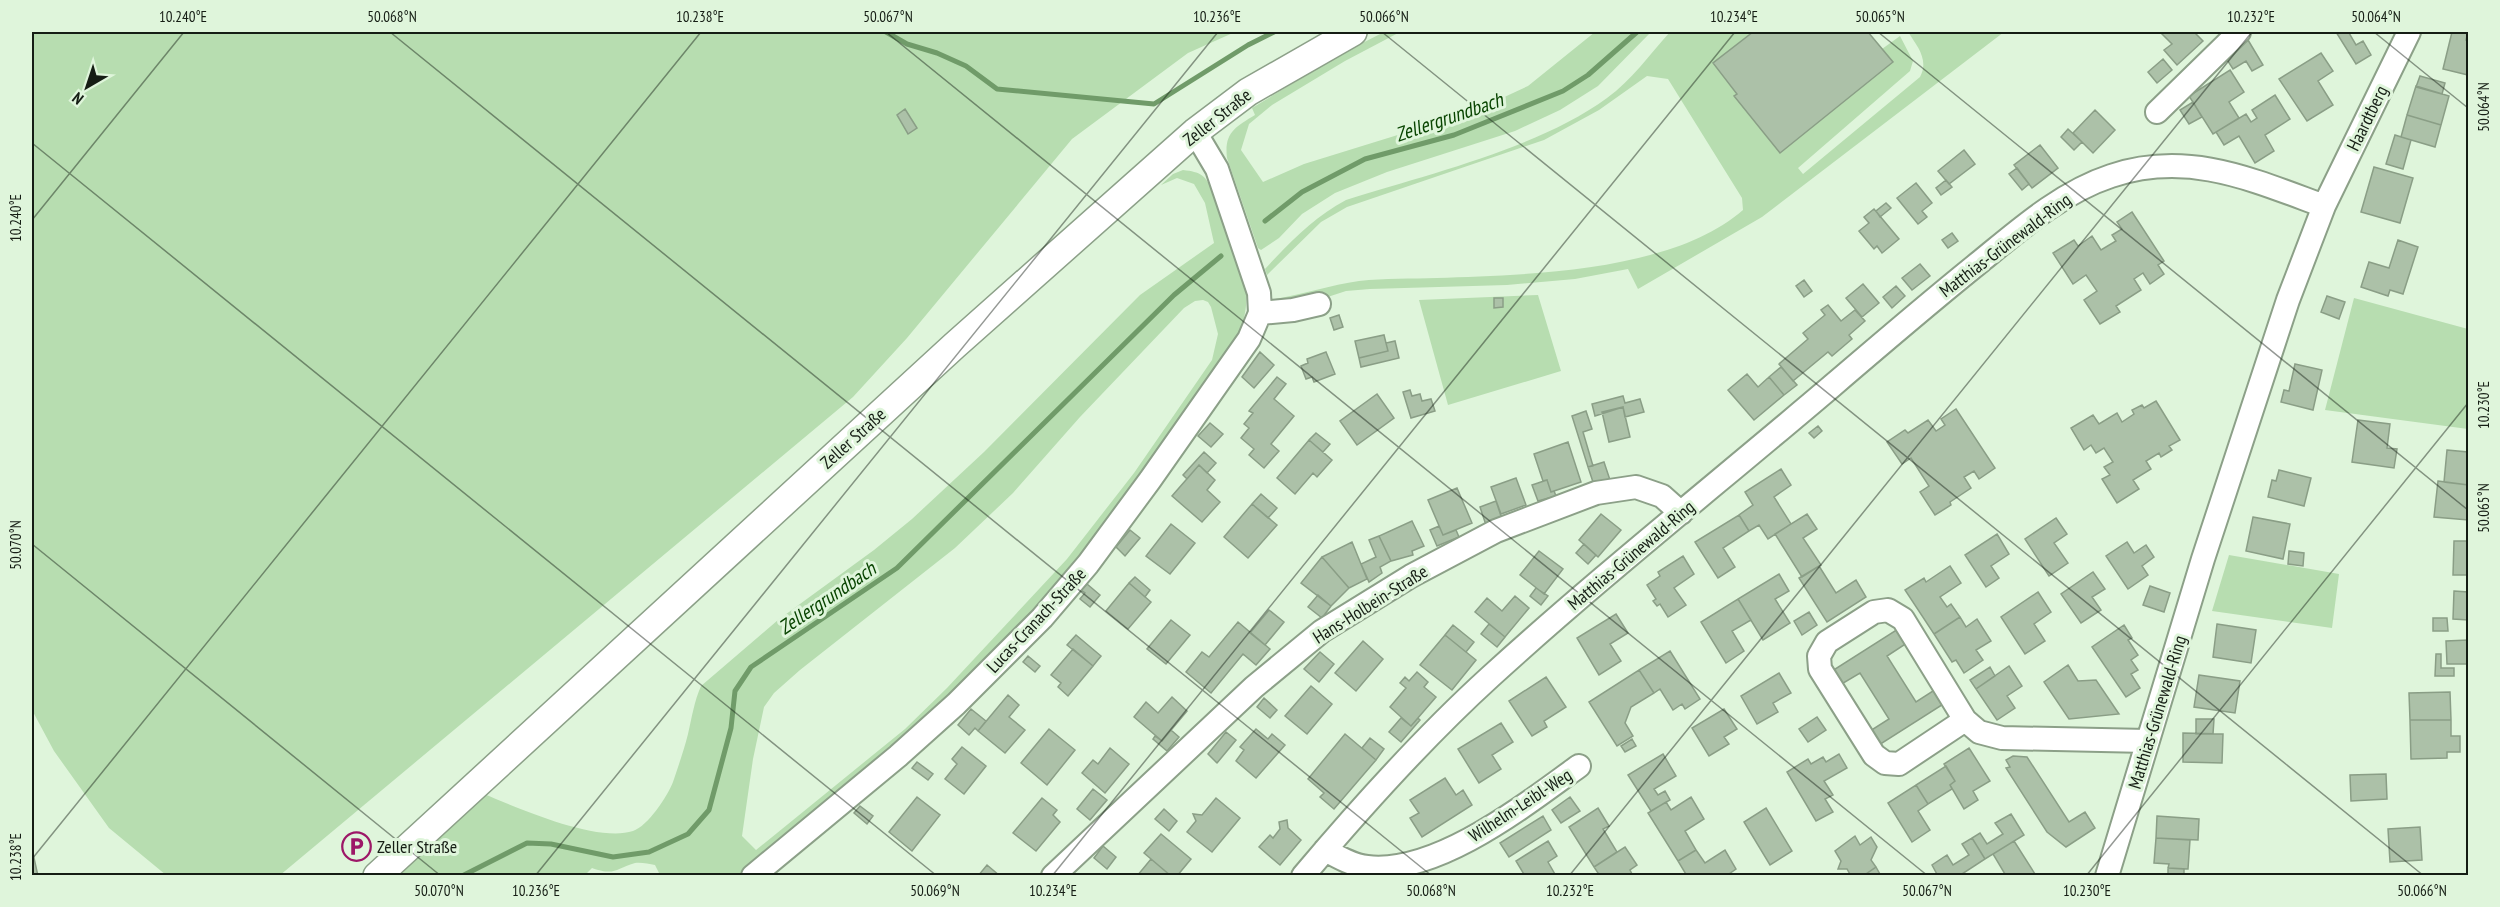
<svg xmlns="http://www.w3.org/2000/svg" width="2500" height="907" viewBox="0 0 2500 907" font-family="'PT Sans Narrow',sans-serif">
<rect width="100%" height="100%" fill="#dff5db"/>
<!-- green -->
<path fill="#b7ddb0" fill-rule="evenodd" d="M32 32H1235L1188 53 1072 139 907 338 853 397 279 876 166 875 109 828 54 751 32 710Z
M1384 32H1400L1345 61 1272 105 1249 124 1241 150 1263 182 1304 164 1472 112 1528 86 1595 32H1651L1598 86 1560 110 1515 131 1387 172 1335 193 1302 214 1279 238 1261 250 1258 248 1227 158C1224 133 1235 127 1255 115L1252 108 1343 53Z
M1670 32H1753L1713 63 1737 94 1735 96 1882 49 1900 36 1913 61 1910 71 1798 168 1803 174 1920 77C1929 60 1918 47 1908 32H2004L1762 217 1638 289 1628 269 1575 279 1507 285 1370 289 1346 291 1303 305 1277 306 1275 299C1303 294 1331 285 1359 281 1385 278 1411 279 1437 278 1527 275 1672 272 1743 210L1742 198 1668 79 1647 76 1599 110 1544 140 1347 207 1321 222 1267 275 1265 269C1290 242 1313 218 1346 200 1428 174 1537 149 1607 98 1632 80 1649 55 1670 32Z
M1183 170C1201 172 1205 175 1213 191L1246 291C1248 310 1242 328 1234 345L1085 552 1051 593 950 696 738 875H660L655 865C649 864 641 862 635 863 615 869 615 876 592 868L585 875 396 876 484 794C518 808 597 843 633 831 648 826 667 797 673 782 678 767 684 750 688 734 692 717 694 702 701 686L778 620 874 550 912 519 984 452 1140 295 1214 243 1205 203 1194 184 1177 178 1161 185 1173 174ZM1203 300 1208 302 1211 307 1218 334 1212 360 1134 473 1067 559 947 688 905 729 756 850 742 836 753 759 764 707 774 693 800 670 955 548 1013 493 1080 417 1184 308 1195 301Z
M1538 295 1561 371 1448 405 1419 300Z
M2354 298 2468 329V429L2325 410Z
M2229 555 2339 574 2332 628 2212 611Z"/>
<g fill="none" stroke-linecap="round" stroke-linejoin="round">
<!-- stream -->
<path stroke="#709b69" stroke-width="5" d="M886 32 907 44 937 53 966 66 997 89 1154 104 1248 45 1274 32
M1265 221 1302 192 1365 159 1454 135 1563 91 1588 75 1637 32
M462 876 527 843 551 844 613 857 649 852 688 834 709 810 731 728 735 691 751 667 897 568 1174 295 1221 256"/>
</g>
<!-- building -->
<path fill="#acc1a8" stroke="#8a9e86" stroke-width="1.5" d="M1753 32H1868L1893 62 1780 153 1734 96 1737 94 1713 63Z
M2160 32H2194L2203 41 2177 65 2164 50 2172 44Z
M2336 32H2352L2349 33 2356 45 2363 41 2371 55 2356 64Z
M2452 32H2468L2466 40 2468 41V75L2443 69Z
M2248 40 2263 65 2252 71 2246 61 2233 69 2224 55Z
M2321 53 2333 71 2318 81 2333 105 2307 121 2279 79Z
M2163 59 2172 70 2157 83 2148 72Z
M2230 70 2244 92 2229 102 2239 118 2213 134 2189 96Z
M2420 76 2445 83 2442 94 2416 87Z
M2416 86 2449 96 2441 125 2407 115Z
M2275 95 2290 119 2265 135 2274 151 2255 163 2239 136 2224 145 2216 132 2246 114 2251 122 2257 118 2252 110Z
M2193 102 2202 117 2189 124 2180 110Z
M905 109 917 128 908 134 897 115Z
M2095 110 2115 130 2093 153 2073 133Z
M2407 115 2441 125 2435 147 2401 137Z
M2068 129 2082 142 2074 150 2061 137Z
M2395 135 2411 140 2403 169 2386 164Z
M2040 145 2058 168 2032 188 2014 165Z
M1964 150 1975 164 1949 184 1938 171Z
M2374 167 2413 178 2400 223 2361 212Z
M2017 168 2029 184 2022 190 2009 174Z
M1946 180 1952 187 1941 195 1936 188Z
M1916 183 1932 203 1922 211 1927 217 1918 224 1897 198Z
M1886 203 1891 208 1880 217 1876 211Z
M1874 209 1899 239 1882 253 1877 246 1874 249 1859 231 1869 223 1864 217Z
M2132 212 2164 261 2158 265 2164 274 2150 284 2143 273 2134 279 2141 290 2116 306 2120 312 2100 324 2084 300 2097 291 2086 275 2073 284 2053 253 2074 240 2078 246 2092 236 2101 250 2116 241 2112 235 2122 229 2117 222Z
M1952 233 1958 241 1948 248 1942 240Z
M2398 240 2418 247 2403 294 2390 290 2388 296 2361 287 2369 262 2389 268Z
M1920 264 1930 276 1912 290 1902 278Z
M1804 280 1812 291 1804 297 1796 286Z
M1863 284 1879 303 1862 317 1846 298Z
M1896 286 1905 296 1892 308 1883 297Z
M2327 296 2345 302 2339 319 2321 312Z
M1494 298H1503V307L1494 308Z
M1828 305 1841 321 1855 310 1865 321 1849 335 1852 339 1832 356 1828 352 1793 381 1779 364 1808 339 1803 333 1825 315 1821 310Z
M1339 315 1343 327 1334 330 1330 318Z
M1384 335 1388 351 1359 358 1355 341Z
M1395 341 1399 358 1361 367 1359 358 1388 351 1386 343Z
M1260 352 1274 365 1254 388 1242 377Z
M1326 352 1335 374 1314 382 1312 377 1306 379 1301 366 1308 363 1307 359Z
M2295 364 2322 370 2313 410 2281 402 2284 390 2289 391Z
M1781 367 1797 385 1784 395 1769 377Z
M1747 374 1758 387 1769 377 1784 395 1754 420 1728 390Z
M1277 377 1286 384 1274 399 1294 416 1271 444 1279 451 1264 468 1249 455 1254 449 1241 438 1249 428 1244 424 1253 413 1249 411Z
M1410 390 1412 396 1420 394 1422 401 1431 399 1435 411 1411 418 1403 392Z
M1377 394 1394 418 1357 445 1340 421Z
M1623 396 1625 403 1640 399 1644 412 1625 417 1623 407 1595 416 1592 404Z
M2156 401 2180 440 2169 446 2172 450 2161 457 2159 453 2146 461 2151 469 2133 480 2139 489 2117 503 2102 479 2110 475 2104 467 2113 462 2104 448 2096 453 2091 445 2084 450 2071 428 2093 415 2099 424 2117 413 2122 422 2134 414 2132 410 2142 405 2144 408Z
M1623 407 1630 437 1609 442 1602 412Z
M1956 409 1995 468 1979 479 1974 471 1964 477 1971 488 1950 502 1951 505 1935 515 1920 492 1929 486 1911 458 1902 464 1887 442 1905 430 1908 433 1928 420 1936 431 1945 425 1941 419Z
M1586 411 1592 429 1583 432 1593 466 1588 467 1572 416Z
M2358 420 2390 424 2387 448 2397 449 2394 468 2352 462Z
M1210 423 1223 434 1211 447 1198 436Z
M1818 426 1822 431 1814 438 1809 433Z
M1316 433 1330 444 1323 452 1309 440Z
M1309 440 1332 460 1317 477 1313 473 1295 494 1277 478Z
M1568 442 1581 482 1551 492 1547 480 1543 481 1534 454Z
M2447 450 2468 452V485L2444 482Z
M1204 452 1216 463 1207 473 1199 465 1187 479 1183 475Z
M1604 462 1610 480 1594 485 1588 467Z
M1199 465 1215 480 1207 490 1220 502 1202 522 1172 496Z
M1781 469 1791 485 1774 497 1791 524 1768 539 1759 525 1749 531 1739 515 1753 505 1745 492Z
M2279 470 2311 478 2304 506 2268 497 2272 480 2276 481Z
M1516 478 1526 505 1501 514 1491 487Z
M1547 480 1551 492 1554 491 1556 496 1538 501 1532 485Z
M2438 481 2468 485V520L2434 517Z
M1457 488 1472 523 1443 535 1428 500Z
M1261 494 1277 508 1268 518 1252 504Z
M1496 501 1502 519 1486 525 1480 507Z
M1252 504 1277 525 1248 558 1224 537Z
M1601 514 1621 530 1598 557 1579 540Z
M1807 514 1817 529 1803 538 1821 565 1802 577 1775 534Z
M1739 515 1749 531 1723 548 1735 567 1718 578 1695 542Z
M2253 517 2290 524 2283 559 2246 551Z
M2056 518 2067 534 2054 543 2068 563 2049 576 2025 539Z
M1412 521 1424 546 1412 551 1413 555 1391 561 1379 536Z
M1171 524 1195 543 1170 574 1146 556Z
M1439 526 1443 535 1456 530 1459 537 1437 546 1430 530Z
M1130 530 1140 538 1125 556 1116 547Z
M1997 534 2009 554 1991 566 1999 578 1986 587 1965 555Z
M1379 536 1391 561 1380 567 1382 573 1369 582 1361 564 1376 557 1369 540Z
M2454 541H2468V575H2453Z
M1352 542 1367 579 1349 588 1322 557Z
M2127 542 2134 553 2146 545 2154 557 2142 566 2148 575 2128 589 2106 556Z
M1584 544 1596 555 1588 564 1576 553Z
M1539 551 1563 569 1544 594 1520 575Z
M2289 551 2304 553 2303 566 2288 564Z
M1683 556 1694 574 1674 588 1686 605 1668 617 1660 604 1657 606 1653 601 1656 599 1647 585 1660 576 1658 572Z
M1322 557 1349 588 1331 606 1301 583Z
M1819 566 1836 593 1856 580 1866 597 1827 622 1799 578Z
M1950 566 1961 583 1940 597 1947 607 1951 604 1960 617 1934 634 1905 590 1924 578 1926 582Z
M2093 572 2105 589 2092 597 2101 610 2081 623 2061 594Z
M1779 574 1789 591 1775 599 1790 623 1763 640 1738 599Z
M1135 577 1150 590 1145 597 1129 583Z
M1129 583 1151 602 1128 629 1106 611Z
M1087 584 1100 595 1090 607 1080 599 1085 593 1081 590Z
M2150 586 2170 593 2164 612 2143 605Z
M1536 588 1548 596 1541 605 1530 596Z
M2454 591 2468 592V620L2453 619Z
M2038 592 2051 612 2034 624 2045 641 2025 654 2001 617Z
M1318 595 1331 606 1322 618 1308 607Z
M1515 596 1529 608 1505 637 1475 612 1487 598 1502 611Z
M1738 599 1751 620 1732 631 1744 651 1726 663 1701 622Z
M1269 610 1284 622 1265 645 1250 633Z
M1809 612 1817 625 1802 635 1794 621Z
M1616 614 1628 633 1610 644 1621 661 1599 675 1577 638Z
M1960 617 1966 627 1977 619 1991 641 1976 650 1983 660 1964 673 1956 660 1952 662 1934 634Z
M2433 618H2447L2448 631H2433Z
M1171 620 1190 635 1166 664 1147 649Z
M1238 622 1270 649 1256 665 1243 654 1211 693 1186 672 1202 652 1209 657Z
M1489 624 1505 637 1497 647 1481 634Z
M2217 624 2256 630 2251 663 2213 657Z
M1453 625 1474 642 1466 652 1445 635Z
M2124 625 2132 638 2128 640 2138 655 2131 660 2138 670 2131 674 2140 688 2126 697 2092 647Z
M1898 629 1907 643 1887 656 1916 702 1936 689 1945 703 1879 745 1870 731 1889 719 1860 673 1840 685 1832 671Z
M1076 635 1101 656 1093 666 1067 645Z
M1445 635 1476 660 1452 690 1420 665Z
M2468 640V664H2447L2446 641Z
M1363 641 1383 659 1356 691 1335 673Z
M1073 649 1093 666 1068 696 1058 687 1061 683 1051 675Z
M1670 651 1700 699 1685 709 1682 704 1673 710 1660 689 1654 693 1639 670Z
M1320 652 1334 664 1319 682 1304 669Z
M2436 654H2441V668H2454V676H2435Z
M1028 656 1040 666 1035 672 1023 662Z
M2068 665 2078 681 2096 680 2119 714 2069 719 2044 682Z
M2009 666 2022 686 2007 696 2015 708 1997 720 1976 689Z
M1990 667 1995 676 1976 689 1970 680Z
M1639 670 1654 693 1631 707 1625 723 1633 736 1617 746 1589 702Z
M1417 672 1428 682 1424 687 1436 697 1411 726 1390 707 1406 688 1400 683 1405 677 1409 681Z
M1779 673 1791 693 1773 703 1778 712 1757 724 1741 696Z
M2199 675 2240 681 2235 713 2194 707Z
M1546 677 1566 707 1544 721 1547 727 1532 736 1509 701Z
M1311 686 1332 704 1307 734 1285 716Z
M2450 692 2451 720H2410L2409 693Z
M1008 695 1019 705 1009 717 1025 730 1005 753 978 731Z
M1172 697 1187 711 1162 741 1134 717 1146 702 1158 713Z
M1264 698 1277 710 1270 718 1257 707Z
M971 709 986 721 978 731 975 728 969 735 958 725Z
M1724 709 1737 729 1724 737 1729 744 1709 756 1692 728Z
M1817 717 1826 730 1808 742 1799 729Z
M1401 718 1411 726 1418 718 1420 720 1401 742 1389 732Z
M2196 719H2214L2213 734H2196Z
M2410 720H2451V736H2460V752H2447V758L2411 759Z
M1501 723 1513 742 1492 755 1501 769 1479 783 1458 749Z
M1049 729 1075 750 1047 785 1021 763Z
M1256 729 1268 739 1272 734 1285 745 1256 778 1236 761 1244 750 1240 747Z
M1171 730 1179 737 1167 751 1153 739 1155 736 1162 741Z
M1226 732 1236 740 1217 763 1208 754Z
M2183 733 2223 734 2222 763 2183 762Z
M1345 734 1376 760 1334 809 1320 797 1324 793 1308 779Z
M1370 738 1384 749 1376 760 1362 748Z
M1632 739 1636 746 1625 752 1621 746Z
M962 747 986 766 964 794 945 779 957 764 952 759Z
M1110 748 1129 764 1105 793 1082 773 1093 760 1098 764Z
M1969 748 1990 781 1973 791 1978 800 1964 809 1950 785 1955 781 1944 764Z
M1663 754 1676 776 1654 789 1658 795 1665 791 1670 800 1651 811 1628 775Z
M1839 754 1847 768 1824 781 1833 795 1825 799 1833 812 1816 821 1787 772 1808 759 1811 764 1823 757 1826 762Z
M2013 756 2027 757 2069 822 2085 812 2095 828 2066 847 2047 832 2006 768 2010 767 2006 760Z
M917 762 933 774 928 780 912 768Z
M1946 766 1955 781 1950 785 1952 789 1928 804 1916 785Z
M2386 774 2387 799 2351 801 2350 775Z
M1445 778 1456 795 1463 790 1472 805 1422 837 1410 818 1419 813 1410 800Z
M1916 785 1928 804 1918 811 1930 830 1912 842 1888 803Z
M1093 789 1107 800 1090 820 1077 809Z
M917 797 940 815 912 851 889 832Z
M1570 797 1580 811 1561 823 1552 810Z
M1691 797 1704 819 1685 831 1696 850 1678 861 1648 813 1666 802 1671 810Z
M1042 798 1057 810 1053 815 1060 822 1036 851 1013 833Z
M1216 798 1240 818 1212 852 1187 832 1196 821 1193 814 1202 815Z
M860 806 873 816 867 824 854 813Z
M1598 808 1609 826 1603 829 1617 852 1594 867 1569 827Z
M1766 808 1792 851 1770 865 1744 822Z
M1164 809 1177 821 1169 831 1155 819Z
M2011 814 2024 835 1985 859 1972 838 1980 833 1987 844 2003 834 1995 823Z
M1543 816 1551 830 1509 857 1500 843Z
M2157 816 2199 819 2198 840 2156 838Z
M1287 820 1288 828 1301 840 1280 865 1259 847 1270 835 1273 838 1280 829 1279 822Z
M2420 827 2422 860 2390 862 2388 829Z
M1161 834 1191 859 1177 876H1171L1144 853Z
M1855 836 1860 845 1871 837 1877 847 1871 860 1876 867 1863 876H1851L1847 869H1838L1841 861 1835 851Z
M1972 838 1985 859 1959 876H1938L1932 865 1947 855 1953 865 1969 855 1962 844Z
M2156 838 2190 840 2188 869 2168 868 2169 864 2154 863Z
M1548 841 1557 856 1548 862 1556 876H1525L1516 861Z
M2014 841 2035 874 2032 876H2004L2005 874 1993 854Z
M1103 846 1116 857 1107 869 1094 858Z
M1625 847 1637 865 1630 870 1633 876H1600L1594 867Z
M32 849 38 876H32Z
M1696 850 1705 863 1725 850 1736 869 1726 876H1687L1678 861Z
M1151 859 1171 876H1137Z
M987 865 1000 876H978Z
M1876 867 1881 876H1863Z
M2168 868 2184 869V876H2168Z"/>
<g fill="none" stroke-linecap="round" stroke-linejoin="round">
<defs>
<path id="minor" d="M2157 112 2239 32
M1260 313 1293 310 1319 304
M1965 720 1899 764 1885 763 1874 755 1820 669 1819 656 1827 642 1874 612 1888 610 1903 619 1965 720 1979 732 2002 738 2147 741
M1325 850C1338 857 1352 865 1367 867 1437 875 1525 805 1579 766
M753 876 898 756 956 704 1042 618 1088 564 1150 480 1249 339 1260 313 1259 293 1217 169 1195 132
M1053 876 1254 687 1322 631 1411 576 1496 531 1596 493 1636 487 1662 496 1681 513
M1303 876C1362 806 1423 738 1490 677 1601 576 1718 483 1832 386 1881 344 1930 302 1981 261 2020 229 2062 192 2111 176 2188 150 2253 180 2324 206
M2107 876 2203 559 2288 300 2324 206 2409 32"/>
<path id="tertiary" d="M377 876 954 346 1195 132 1248 92 1353 32"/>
</defs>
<!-- minor casing -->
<use href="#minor" stroke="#8ca088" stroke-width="26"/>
<!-- tertiary casing -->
<use href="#tertiary" stroke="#8ca088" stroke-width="30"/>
<!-- minor -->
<use href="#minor" stroke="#fff" stroke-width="22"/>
<!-- tertiary -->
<use href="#tertiary" stroke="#fff" stroke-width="27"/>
</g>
<!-- ticks -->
<path fill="none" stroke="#151d14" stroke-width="1.5" stroke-opacity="0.45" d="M390 32 1432 876M886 32 1928 876M1382 32 2424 876M1878 32 2468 510M2374 32 2468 108M32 143 937 876M32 220 184 32M32 544 441 876M32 859 701 32M535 876 1218 32M1052 876 1735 32M1569 876 2252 32M2086 876 2468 403"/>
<!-- icons -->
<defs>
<symbol id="parking-ring" viewBox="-11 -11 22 22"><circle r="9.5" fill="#dff5db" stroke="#9d1767" stroke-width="1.5"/><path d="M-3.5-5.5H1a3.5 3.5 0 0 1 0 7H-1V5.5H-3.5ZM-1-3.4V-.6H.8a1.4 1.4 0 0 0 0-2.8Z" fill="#9d1767"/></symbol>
</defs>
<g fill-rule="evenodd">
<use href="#parking-ring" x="340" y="830" width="33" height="33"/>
</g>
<g text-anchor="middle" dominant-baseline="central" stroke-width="6" stroke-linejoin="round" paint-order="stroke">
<!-- street labels -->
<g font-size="18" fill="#151d14" stroke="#dff5db">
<text transform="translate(1217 117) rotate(-38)">Zeller Straße</text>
<text transform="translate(2367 118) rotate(-64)">Haardtberg</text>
<text transform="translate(2005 245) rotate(-37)">Matthias-Grünewald-Ring</text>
<text transform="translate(853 438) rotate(-42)">Zeller Straße</text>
<text transform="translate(1631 555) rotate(-40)">Matthias-Grünewald-Ring</text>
<text transform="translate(1370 604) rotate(-32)">Hans-Holbein-Straße</text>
<text transform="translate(1036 620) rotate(-47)">Lucas-Cranach-Straße</text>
<text transform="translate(2157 712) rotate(-73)">Matthias-Grünewald-Ring</text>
<text transform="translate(1520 805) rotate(-33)">Wilhelm-Leibl-Weg</text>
</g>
<!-- poi labels -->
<g font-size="18" fill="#151d14" stroke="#dff5db" text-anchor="start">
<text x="377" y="846">Zeller Straße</text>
</g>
<!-- water labels -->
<g font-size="20" font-style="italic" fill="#084400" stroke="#dff5db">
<text transform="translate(1449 117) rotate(-19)">Zellergrundbach</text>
<text transform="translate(827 598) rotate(-34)">Zellergrundbach</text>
</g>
</g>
<!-- border -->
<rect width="2500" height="907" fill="none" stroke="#dff5db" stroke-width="66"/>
<!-- north arrow -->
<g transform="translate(87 87) rotate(219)" stroke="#dff5db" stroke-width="4.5" paint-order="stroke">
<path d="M0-4.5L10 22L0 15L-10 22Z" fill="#151d14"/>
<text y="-9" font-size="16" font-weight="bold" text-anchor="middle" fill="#151d14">N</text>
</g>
<rect x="33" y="33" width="2434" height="841" fill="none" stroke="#151d14" stroke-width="2"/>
<g font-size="15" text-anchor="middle" fill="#151d14">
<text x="183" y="22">10.240°E</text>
<text x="392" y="22">50.068°N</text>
<text x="700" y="22">10.238°E</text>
<text x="888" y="22">50.067°N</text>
<text x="1217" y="22">10.236°E</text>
<text x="1384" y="22">50.066°N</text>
<text x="1734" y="22">10.234°E</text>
<text x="1880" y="22">50.065°N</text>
<text x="2251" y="22">10.232°E</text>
<text x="2376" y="22">50.064°N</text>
<text transform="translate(2484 107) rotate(-90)" y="5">50.064°N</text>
<text transform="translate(16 218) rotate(-90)" y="5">10.240°E</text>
<text transform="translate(2484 405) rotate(-90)" y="5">10.230°E</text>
<text transform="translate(2484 508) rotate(-90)" y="5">50.065°N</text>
<text transform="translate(16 545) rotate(-90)" y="5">50.070°N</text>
<text transform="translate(16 857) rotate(-90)" y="5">10.238°E</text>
<text x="439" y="896">50.070°N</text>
<text x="536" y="896">10.236°E</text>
<text x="935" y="896">50.069°N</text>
<text x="1053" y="896">10.234°E</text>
<text x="1431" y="896">50.068°N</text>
<text x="1570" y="896">10.232°E</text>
<text x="1927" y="896">50.067°N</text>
<text x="2087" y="896">10.230°E</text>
<text x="2422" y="896">50.066°N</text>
</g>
</svg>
